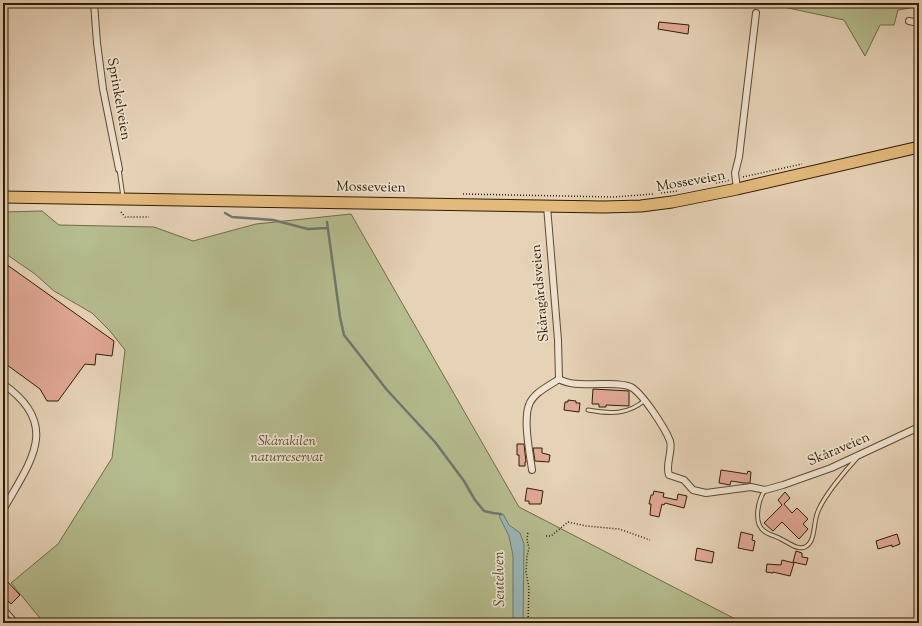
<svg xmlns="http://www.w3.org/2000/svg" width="922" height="626" viewBox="0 0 922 626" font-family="'Sorts Mill Goudy',serif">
<rect width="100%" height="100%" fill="#e6d2b7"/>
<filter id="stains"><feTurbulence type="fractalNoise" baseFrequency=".005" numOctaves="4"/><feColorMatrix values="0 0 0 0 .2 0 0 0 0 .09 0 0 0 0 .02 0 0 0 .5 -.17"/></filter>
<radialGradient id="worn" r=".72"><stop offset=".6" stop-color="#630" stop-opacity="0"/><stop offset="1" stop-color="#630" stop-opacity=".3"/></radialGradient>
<!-- green -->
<path fill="#b5bc8e" stroke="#726c48" d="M765 3H919V4L915 7 898 10 894 25H880L865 56 844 20Z
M42 211 59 225 154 227 193 241 256 224 351 214 519 507 743 623H44L11 583 58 544 112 458 125 350 110 331 92 313 54 291 35 274 3 252V212Z"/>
<!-- water -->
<path fill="#99b5b8" stroke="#6f7870" d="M503 514 509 525 520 533 524 544 523 623H513V556L509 536 499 516Z"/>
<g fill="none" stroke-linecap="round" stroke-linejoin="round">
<!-- stream -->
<path stroke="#6f7870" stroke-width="2.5" d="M225 213 232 217 273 220 308 229 327 228
M327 222 340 317 344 335 387 390 435 442 464 481 475 500 484 511 493 513 501 514"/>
</g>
<!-- building -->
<path fill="#e2a896" stroke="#2f1d03" d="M659 22 689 25 688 34 658 29Z
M3 262 114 341 112 356 96 354 95 365 85 364 58 401H47L40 389 3 362Z
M593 389 629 391V406L606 405V407H599V404H592Z
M568 400 576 401V403H580L579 412 564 410 565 402H568Z
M517 444H524L526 462H525V466H519V455H517Z
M533 448H542V453L550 455 549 462 535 461Z
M721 470 747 474 748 471 751 472 750 483H744L731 481 730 485 719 483Z
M527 488 543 491 541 504H529V501H525Z
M654 491 664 493 663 497 677 500 678 494 687 496 684 508 665 503 664 505 662 504 659 517 650 515 651 504H649L651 495H653Z
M785 492 790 498 784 504 792 513 797 508 808 519 803 524 808 529 799 539 782 522 773 531 764 523 782 505 778 500Z
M741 532 753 535 752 540 755 541 753 551 738 548Z
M897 534 900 544 892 547V545L878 549 876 541Z
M697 548 714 552 712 563 695 560Z
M796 551 802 553V557L808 558 806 565 793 562Z
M782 560 794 563 790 576 773 572V573L766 572 767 564 781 565Z
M3 577 20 595 11 604 3 596Z"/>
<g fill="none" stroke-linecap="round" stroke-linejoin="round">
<defs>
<path id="lane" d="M119 169 123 197
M588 410C610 414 628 415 645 400
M765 490C758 500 753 523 764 531 769 535 776 536 781 539 791 544 803 555 811 541 815 532 814 523 817 514 822 498 845 471 857 458
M3 607 17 623"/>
<path id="street" d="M94 3 97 43 103 89 119 169
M909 21 919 23
M737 189 735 173 739 157 756 13
M547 206 558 340 559 379C571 386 586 384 601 384 609 384 623 383 631 387 643 394 665 428 670 441 673 452 665 464 669 475L684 480 693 490 706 493 751 487 765 490 783 485 831 468 919 427
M3 384C62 425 30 462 3 510
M532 470C530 454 523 421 529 405 533 393 549 386 559 379"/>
<path id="highway" d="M3 197 604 207 641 206 672 202 737 189 919 147"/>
</defs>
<!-- lane casing -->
<use href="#lane" stroke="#5d4a30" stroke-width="5"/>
<!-- street casing -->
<use href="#street" stroke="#5d4a30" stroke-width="8"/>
<!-- highway casing -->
<use href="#highway" stroke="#2f1d03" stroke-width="13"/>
<!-- path -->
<path stroke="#2f1d03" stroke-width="1.5" stroke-dasharray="1 2" stroke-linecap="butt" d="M743 177 802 164
M716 183 730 180
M661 193 677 191
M463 194 614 197 653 194
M121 212 125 217H149
M546 536H551L568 522 586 526 619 529 650 540
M528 623 529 588 526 572 527 556 529 548 527 540 528 531"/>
<!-- lane -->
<use href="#lane" stroke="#efe2d0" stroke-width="3"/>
<!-- street -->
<use href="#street" stroke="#efe2d0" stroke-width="6"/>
<!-- highway -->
<use href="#highway" stroke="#e3b97c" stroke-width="11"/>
</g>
<g text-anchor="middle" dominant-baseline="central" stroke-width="3.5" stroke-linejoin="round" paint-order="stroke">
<!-- street labels -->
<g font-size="14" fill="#2f1d03" stroke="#efe2d0">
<text transform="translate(118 99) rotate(80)">Sprinkelveien</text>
<text transform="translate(691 182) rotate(-10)">Mosseveien</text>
<text transform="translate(371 188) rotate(1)">Mosseveien</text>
<text transform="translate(541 293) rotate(-95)">Skåragårdsveien</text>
<text transform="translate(839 450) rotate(-23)">Skåraveien</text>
</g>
<!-- park labels -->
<g font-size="14" font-style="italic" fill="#574d2d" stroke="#efe2d0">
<text x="287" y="442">Skårakilen<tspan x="287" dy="16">naturreservat</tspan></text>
</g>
<!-- water labels -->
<g font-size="15" font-style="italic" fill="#4f4b39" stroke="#efe2d0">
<text transform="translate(500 579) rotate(-91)">Seutelven</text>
</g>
</g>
<!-- margin -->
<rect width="922" height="626" fill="none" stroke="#e6d2b7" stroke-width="16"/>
<rect x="4" y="4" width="914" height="618" fill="none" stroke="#2f1d03" stroke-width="2"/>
<rect x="8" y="8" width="906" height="610" fill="none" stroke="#2f1d03"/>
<rect width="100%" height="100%" filter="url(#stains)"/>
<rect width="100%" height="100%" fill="url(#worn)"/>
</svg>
